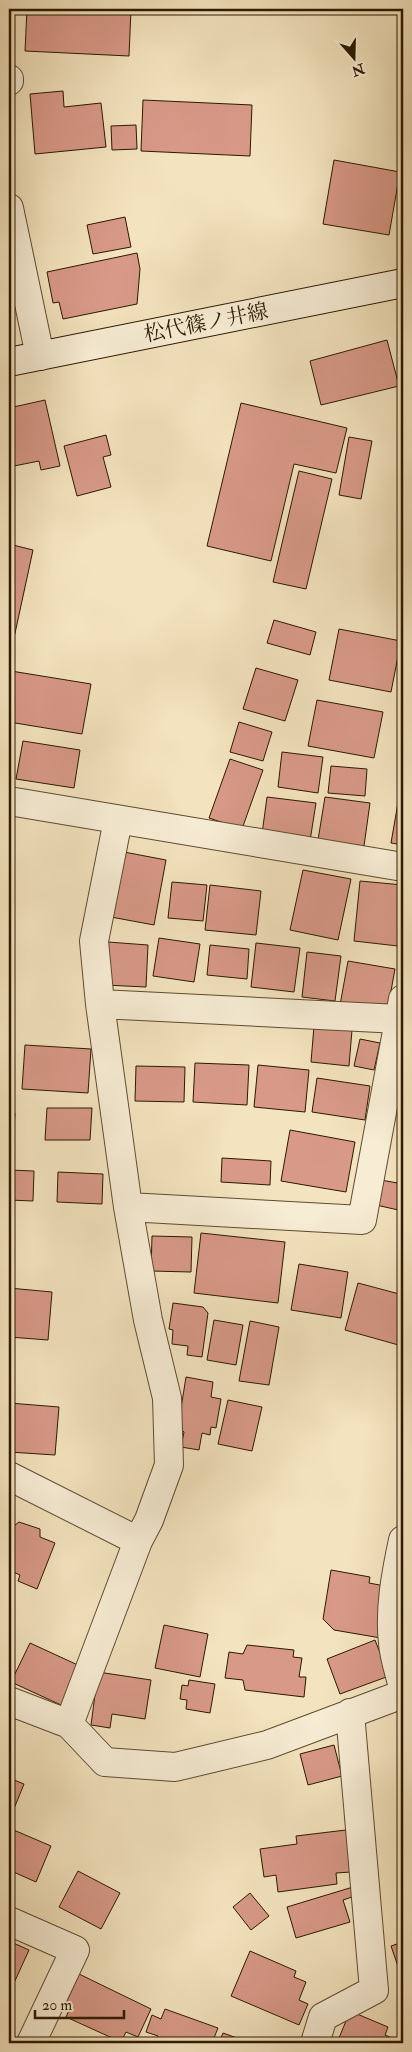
<svg xmlns="http://www.w3.org/2000/svg" width="412" height="2052" viewBox="0 0 412 2052" font-family="'IM FELL Double Pica','Noto Serif JP',serif">
<rect width="100%" height="100%" fill="#f3e3be"/>
<filter id="stains"><feTurbulence type="fractalNoise" baseFrequency=".004" numOctaves="4"/><feColorMatrix values="0 0 0 0 .2 0 0 0 0 .09 0 0 0 0 .02 0 0 0 .5 -.17"/></filter>
<radialGradient id="worn" r=".72"><stop offset=".6" stop-color="#630" stop-opacity="0"/><stop offset="1" stop-color="#630" stop-opacity=".3"/></radialGradient>
<!-- building -->
<path fill="#d89988" stroke="#2c1900" d="M27 9H131L129 56 25 51Z
M63 91 64 107 101 103 106 147 35 154 30 94Z
M143 100 252 105 250 156 141 151Z
M136 125 137 149 112 150 111 126Z
M334 160 400 172 389 235 323 224Z
M125 217 131 247 93 254 87 225Z
M137 253 140 269 137 304 63 319 59 302 53 303 47 272Z
M387 340 399 386 321 405 310 361Z
M45 400 60 466 41 470 39 461 9 467V408Z
M241 403 347 428 336 473 294 464 271 561 207 546Z
M106 435 111 455 103 457 111 487 77 496 64 446Z
M349 437 372 441 361 499 339 495Z
M299 471 332 479 306 589 273 582Z
M9 544 33 550 9 661Z
M274 620 316 632 310 655 267 643Z
M339 629 401 641 391 692 329 680Z
M256 668 298 680 285 721 243 709Z
M11 671 91 684 82 734 9 722Z
M317 700 383 712 374 758 308 746Z
M239 722 272 732 263 761 230 752Z
M23 741 80 750 74 788 16 779Z
M282 752 323 757 318 793 278 787Z
M230 759 263 770 242 829 209 818Z
M331 766 367 769 365 796 328 793Z
M400 791 403 792V845L391 843Z
M267 797 316 803 310 841 262 834Z
M325 797 370 803 364 846 318 840Z
M124 852 166 860 154 925 111 917Z
M303 870 351 879 338 940 290 930Z
M360 881 403 885 398 946 354 941Z
M172 882 207 885 203 921 168 918Z
M210 885 261 891 256 935 205 930Z
M159 938 200 944 194 982 153 976Z
M108 942 148 945 146 987 105 985Z
M256 943 300 948 294 992 251 987Z
M210 945 249 949 247 979 207 975Z
M307 952 341 956 335 1001 302 997Z
M348 961 395 969 387 1013 340 1005Z
M314 1026 352 1030 349 1066 311 1062Z
M360 1039 380 1043 374 1070 354 1066Z
M25 1045 91 1049 88 1093 22 1089Z
M9 1053H11L10 1086H9Z
M195 1063 249 1065 247 1105 193 1102Z
M258 1065 309 1070 305 1112 254 1107Z
M136 1066 185 1067 184 1102 135 1101Z
M317 1078 370 1086 365 1120 312 1112Z
M47 1108H92L90 1140H45Z
M9 1112 15 1113 13 1145H9Z
M290 1130 355 1142 346 1192 281 1181Z
M222 1158 271 1161 270 1185 221 1182Z
M9 1170 34 1171 33 1201 9 1200Z
M58 1172 103 1174 102 1204 57 1202Z
M381 1180 403 1184V1211L376 1205Z
M201 1233 285 1242 278 1303 194 1293Z
M152 1236 192 1237 191 1272 151 1271Z
M299 1264 348 1272 341 1318 291 1310Z
M358 1283 403 1295 402 1346 345 1330Z
M9 1288 52 1292 48 1340 9 1337Z
M173 1303 203 1307 208 1313 202 1357 187 1355 188 1346 172 1344 173 1330 169 1329Z
M214 1320 243 1325 236 1365 207 1360Z
M250 1321 279 1327 269 1385 239 1381Z
M186 1377 213 1382 211 1397 221 1399 216 1428 211 1427 210 1435 202 1433 199 1450 181 1447 184 1432 178 1427Z
M228 1400 262 1407 252 1451 218 1444Z
M9 1403 59 1407 55 1455 9 1452Z
M19 1522 40 1529V1537L55 1543 37 1589 18 1581 20 1575 9 1570V1523L15 1525Z
M331 1570 370 1577 369 1583 390 1587 381 1638 334 1630 323 1619Z
M164 1625 208 1634 200 1677 155 1668Z
M375 1640 389 1676 340 1694 327 1659Z
M30 1643 80 1666 61 1705 11 1682Z
M247 1645 294 1650 293 1657 302 1658 299 1677H306L304 1697 245 1690 243 1680 225 1678 229 1652 243 1654Z
M98 1672 151 1680 145 1719 112 1714 110 1728 91 1725Z
M189 1680 215 1684 210 1713 186 1709 187 1700 180 1699 182 1685 188 1686Z
M334 1745 342 1776 308 1785 300 1754Z
M9 1778 24 1784 9 1821Z
M9 1828 51 1846 36 1882 9 1870Z
M346 1830 351 1872 336 1873 337 1884 278 1892 276 1875 264 1877 260 1849 297 1844 296 1836Z
M78 1871 120 1893 101 1929 59 1907Z
M353 1887 358 1895 343 1900 350 1922 296 1938 287 1907Z
M250 1893 269 1916 251 1930 233 1907Z
M9 1941 29 1950 9 1994Z
M403 1942V1974L401 1975 391 1946Z
M250 1951 296 1971 294 1977 306 1982 299 2000 308 2004 299 2025 231 1996Z
M79 1974 151 2009 138 2037 126 2032 121 2042 66 2017 71 2006 66 2003Z
M165 2009 218 2028 212 2043H155L158 2036 146 2032 152 2015 161 2019Z
M350 2011 388 2027 385 2035 403 2043H337Z
M223 2033 251 2043H219Z"/>
<g fill="none" stroke-linecap="round" stroke-linejoin="round">
<defs>
<path id="minor" d="M9 79V81
M9 208 40 356
M9 801 403 867
M100 1004 399 1019
M128 1207 362 1220 403 999
M9 1476 138 1541
M403 1540C396 1573 389 1609 393 1643 394 1658 400 1674 403 1688
M9 1701 69 1724 105 1762 175 1767 267 1745 403 1694
M69 1724 138 1541 149 1520 169 1465 167 1398 148 1320 128 1207 100 1004 94 941 118 820
M9 1921 75 1950 31 2043
M315 2043 323 2017 374 1990 350 1713"/>
<path id="secondary" d="M9 362 403 283"/>
</defs>
<!-- minor casing -->
<use href="#minor" stroke="#5e4c30" stroke-width="30"/>
<!-- secondary casing -->
<use href="#secondary" stroke="#2c1900" stroke-width="30"/>
<!-- minor -->
<use href="#minor" stroke="#f7edd5" stroke-width="28"/>
<!-- secondary -->
<use href="#secondary" stroke="#f7edd5" stroke-width="28"/>
</g>
<g text-anchor="middle" dominant-baseline="central" stroke-width="4.5" stroke-linejoin="round" paint-order="stroke">
<!-- street labels -->
<g font-size="21" fill="#2c1900" stroke="#f7edd5">
<text transform="translate(206 323) rotate(-11)">松代篠ノ井線</text>
</g>
</g>
<!-- margin -->
<rect width="412" height="2052" fill="none" stroke="#f3e3be" stroke-width="30"/>
<rect x="10" y="10" width="392" height="2032" fill="none" stroke="#2c1900" stroke-width="2.5"/>
<rect x="15" y="15" width="382" height="2022" fill="none" stroke="#2c1900"/>
<!-- north arrow -->
<g transform="translate(354 58) rotate(160)" stroke="#f7edd5" stroke-width="4" paint-order="stroke">
<path d="M0-4L9 19L0 12L-9 19Z" fill="#2c1900"/>
<text y="-8" font-size="14" font-weight="bold" text-anchor="middle" fill="#2c1900">N</text>
</g>
<!-- scale -->
<path d="M35 2010v8h89v-8" fill="none" stroke="#2c1900" stroke-width="2.5"/>
<text x="42" y="2010" font-size="15" fill="#2c1900" stroke="#f7edd5" stroke-width="4" paint-order="stroke">20 m</text>
<rect width="100%" height="100%" filter="url(#stains)"/>
<rect width="100%" height="100%" fill="url(#worn)"/>
</svg>
